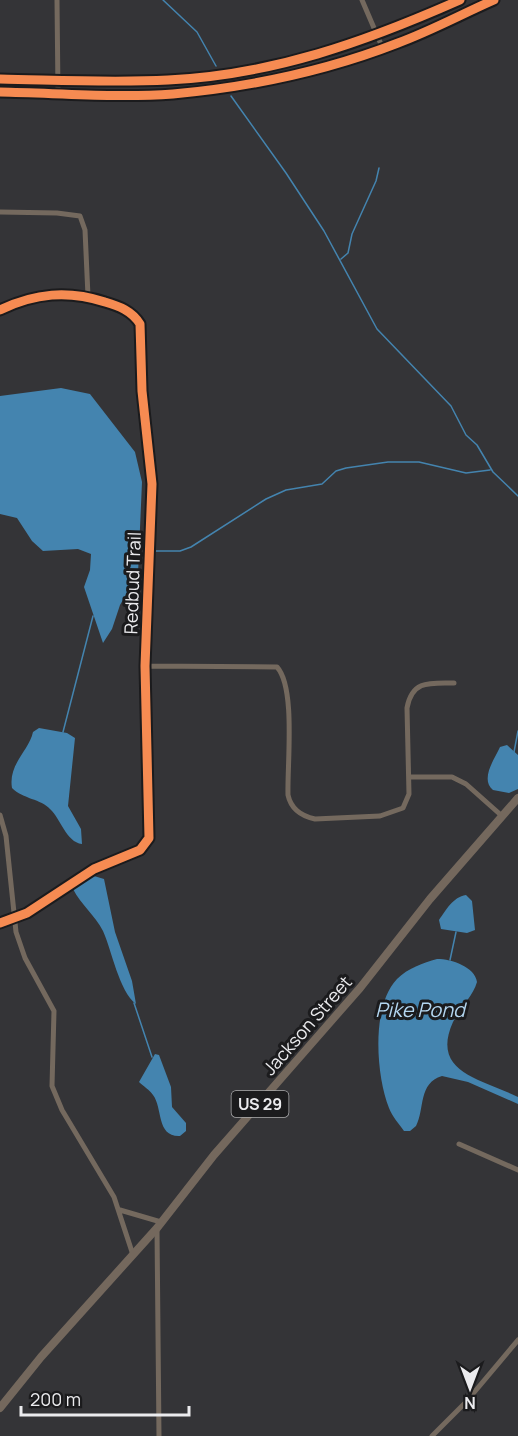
<svg xmlns="http://www.w3.org/2000/svg" width="518" height="1436" viewBox="0 0 518 1436" font-family="Manrope,sans-serif">
<rect width="100%" height="100%" fill="#343437"/>
<!-- water -->
<path fill="#4484af" d="M61 388 90 394 135 452 142 482 138 574 120 605 112 629 103 643 84 587 90 570 91 554 78 549 43 551 32 541 17 518 0 514V396Z
M39 728 67 733 75 738 68 806 81 829 82 844C66 842 61 819 50 809 41 799 23 799 12 788 8 764 29 751 33 732Z
M507 745 518 755V789L509 793 493 790C480 779 494 760 500 747Z
M94 876 104 879 115 932 132 981 136 1004C119 991 112 951 103 931 95 915 81 905 73 889Z
M466 895 472 901 475 930 467 933 441 929 439 920C446 910 453 897 466 895Z
M437 959C452 959 475 967 477 982 473 996 460 1008 453 1022 430 1073 482 1079 518 1097V1104L468 1082 442 1076C418 1083 425 1109 416 1126L410 1131H404C399 1124 392 1116 389 1108 376 1075 371 1006 397 979 408 968 423 963 437 959Z
M155 1054 159 1055 171 1087 172 1107 186 1123V1131L180 1136C156 1137 163 1108 153 1095 150 1090 143 1086 139 1082Z"/>
<g fill="none" stroke-linecap="round" stroke-linejoin="round">
<!-- stream -->
<path stroke="#4484af" stroke-width="1.5" d="M163 0 197 32 216 66
M231 96 286 173 324 231 377 329 451 406 466 435 477 445 493 472 518 496
M341 259 348 253 352 234 376 181 379 168
M156 551H180L191 547 266 499 286 490 322 484 336 471 346 468 388 462H419L466 473 490 470
M63 732 93 616
M514 752 518 731
M450 960 456 932
M134 1003 152 1057"/>
<!-- minor -->
<path stroke="#74695e" stroke-width="5" d="M57 0 58 93
M362 0 383 49
M0 212 57 213 80 216 85 230 88 296
M0 310C35 293 68 290 105 302 119 306 132 311 140 324L142 391 152 484 145 666 149 838 140 850 94 869 27 913 0 923
M145 666 277 667C296 688 287 765 288 795 291 809 301 816 315 819L380 816 403 808 409 794 407 708C412 680 430 683 454 683
M409 777H452L466 784 502 816
M0 815 6 836 16 932 25 958 54 1011 52 1086 62 1110 114 1197 133 1255
M459 1144 518 1170
M120 1210 161 1222
M157 1229 159 1436
M432 1436 466 1402 518 1340"/>
<!-- primary -->
<path stroke="#74685d" stroke-width="8" d="M0 79C56 80 112 83 168 80 273 75 365 42 460 0
M0 92C57 93 116 98 173 94 250 87 326 71 398 43 431 31 462 14 494 0
M0 1408 41 1357 157 1228 214 1155 360 988 430 899 518 798"/>
<defs>
<path id="cycleway" d="M0 79C56 80 112 83 168 80 273 75 365 42 460 0
M0 92C57 93 116 98 173 94 250 87 326 71 398 43 431 31 462 14 494 0
M0 310C35 293 68 290 105 302 119 306 132 311 140 324L142 391 152 484 145 666 149 838 140 850 94 869 27 913 0 923"/>
</defs>
<!-- cycleway casing -->
<use href="#cycleway" stroke="#1b1b1d" stroke-width="13"/>
<!-- cycleway -->
<use href="#cycleway" stroke="#f68b52" stroke-width="9"/>
</g>
<g text-anchor="middle" dominant-baseline="central" stroke-width="6" stroke-linejoin="round" paint-order="stroke">
<!-- shield labels -->
<rect fill="#1b1b1d" stroke="#adadaf" stroke-width="1.5" x="231.5" y="1091" width="57" height="26" rx="4.5"/>
<g font-size="16" font-weight="bold" fill="#ebebee">
<text x="260" y="1104">US 29</text>
</g>
<!-- street labels -->
<g font-size="18" fill="#ebebee" stroke="#1b1b1d">
<text transform="translate(132 583) rotate(-88)">Redbud Trail</text>
<text transform="translate(307 1025) rotate(-49)">Jackson Street</text>
</g>
<!-- water labels -->
<g font-size="20" font-style="italic" fill="#b3d6f0" stroke="#1b1b1d">
<text x="420" y="1009">Pike Pond</text>
</g>
</g>
<!-- north arrow -->
<g transform="translate(470 1388) rotate(180)" stroke="#1b1b1d" stroke-width="4.5" paint-order="stroke">
<path d="M0-4.5L10 22L0 15L-10 22Z" fill="#ebebee"/>
<text y="-9" font-size="16" font-weight="bold" text-anchor="middle" fill="#ebebee">N</text>
</g>
<!-- scale -->
<path d="M21 1406v9h168v-9" fill="none" stroke="#ebebee" stroke-width="3"/>
<text x="30" y="1406" font-size="18" fill="#ebebee" stroke="#1b1b1d" stroke-width="4.5" paint-order="stroke">200 m</text>
</svg>
